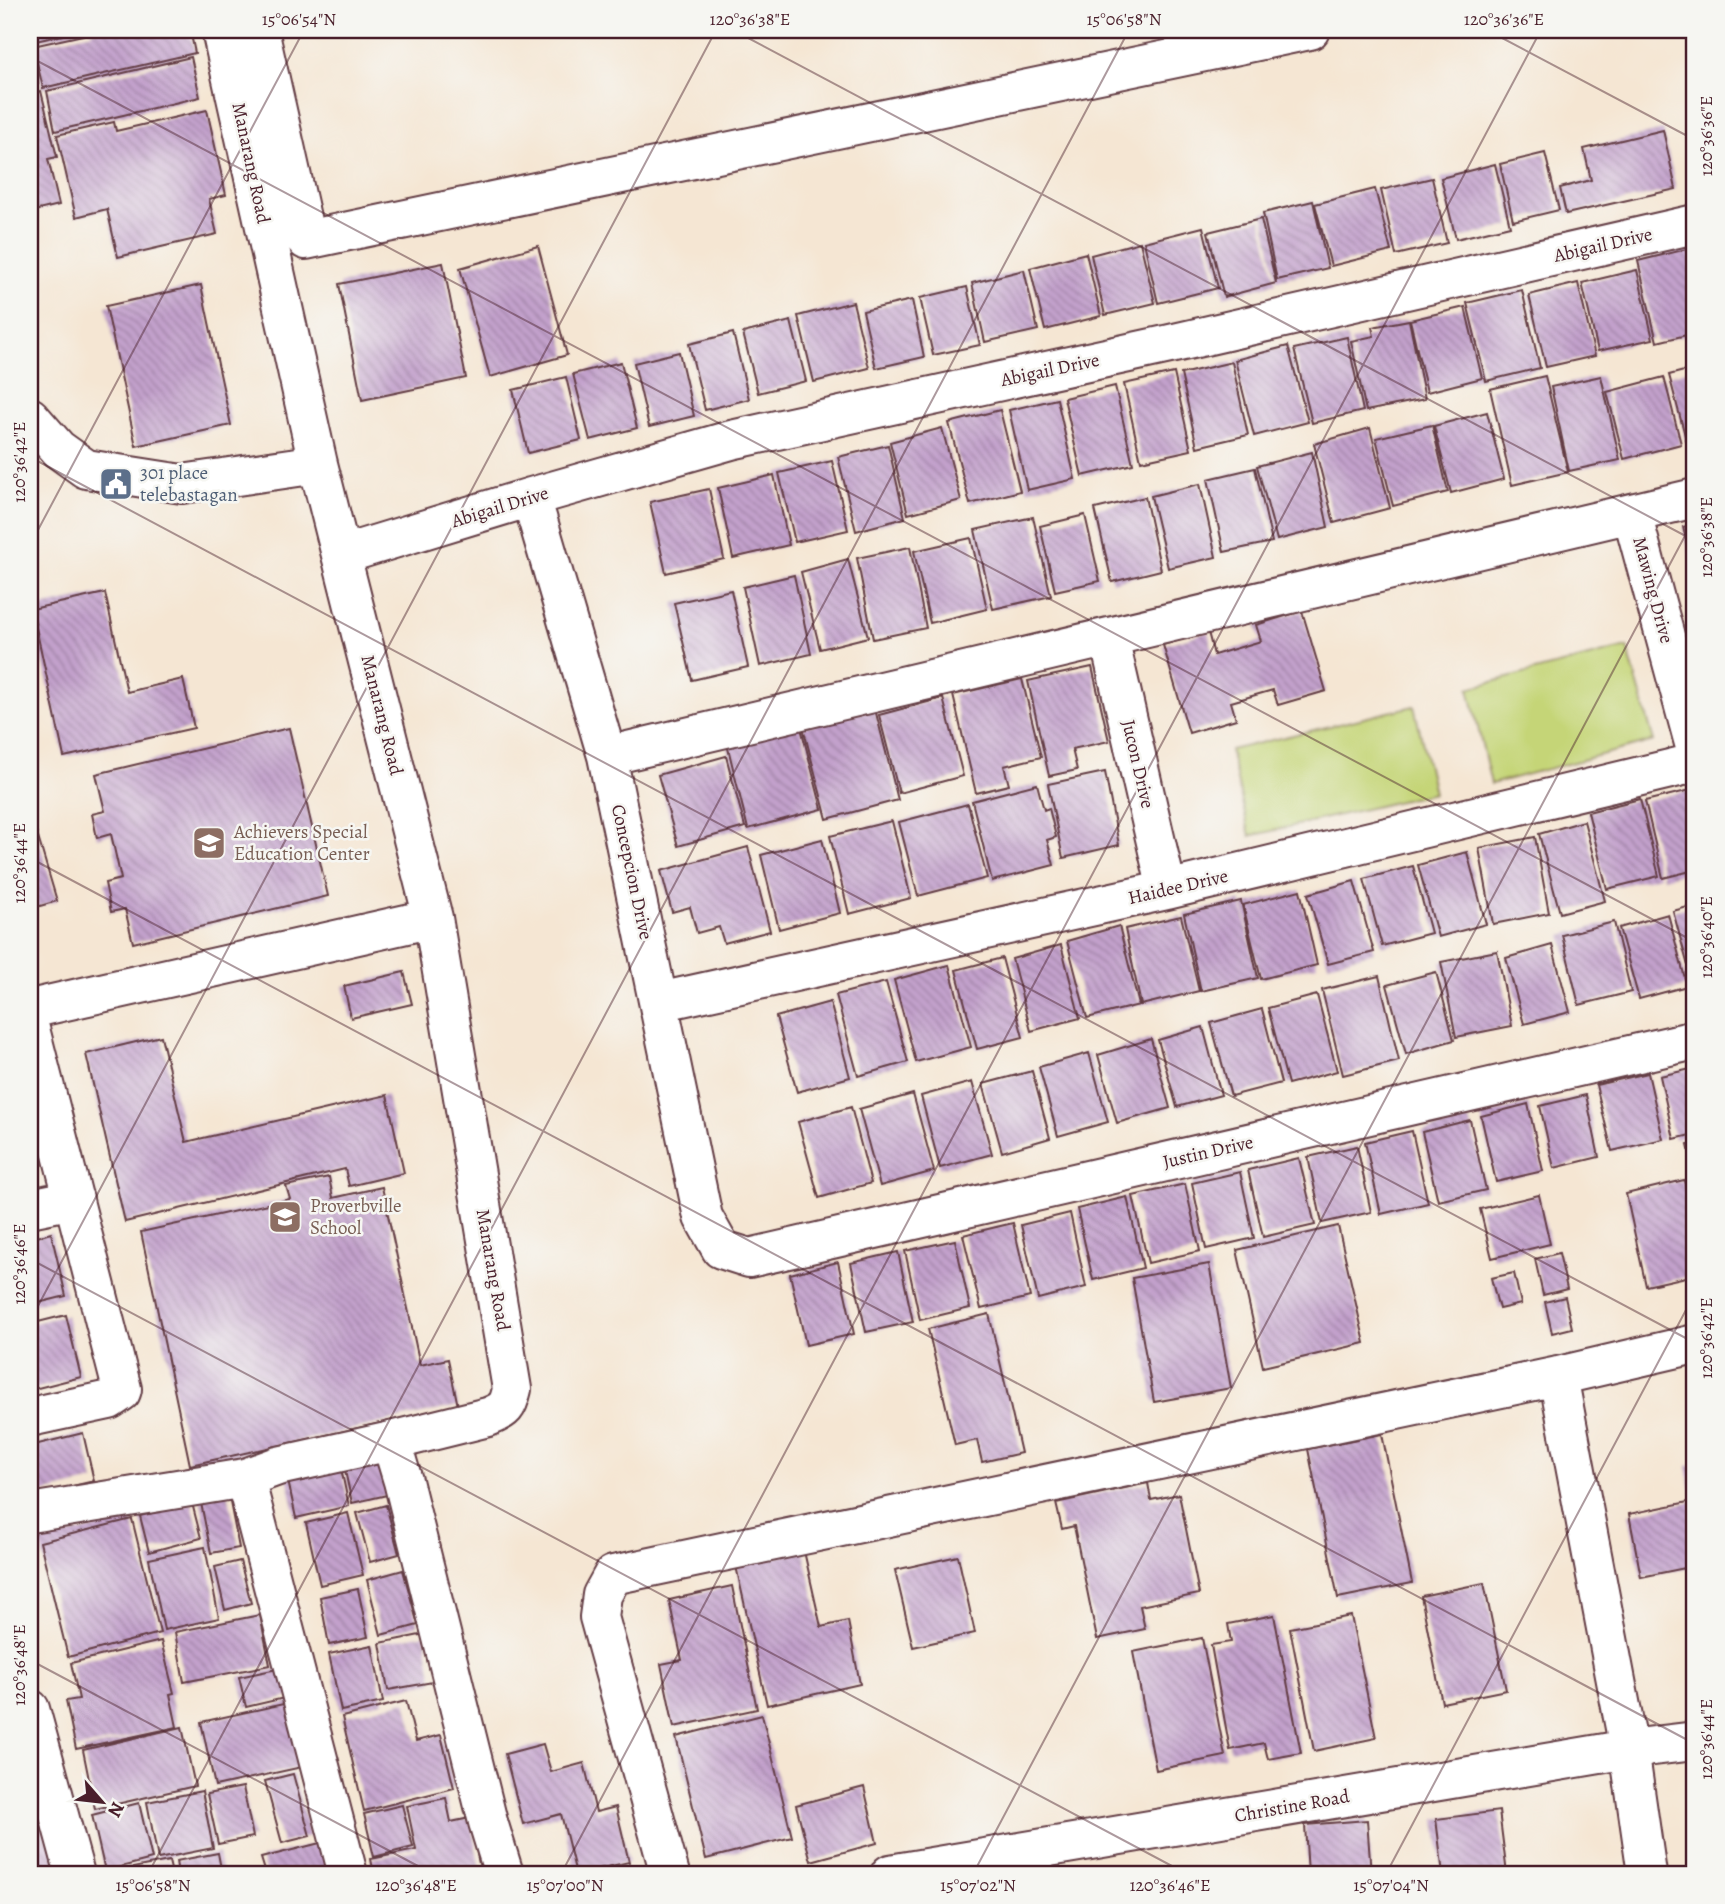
<svg xmlns="http://www.w3.org/2000/svg" width="1725" height="1904" viewBox="0 0 1725 1904" font-family="Alegreya,serif">
<defs>
<pattern id="building-back-hatch" width="6" height="6" patternUnits="userSpaceOnUse" patternTransform="scale(1.75)"><rect width="6" height="6" fill="#c3a1cc"/><path d="M-1 5l2 2M0 0l6 6M5-1l2 2" fill="none" stroke="#a083a6"/></pattern>
</defs>
<rect width="100%" height="100%" fill="#f6f6f2"/>
<filter id="ink" filterUnits="userSpaceOnUse"><feTurbulence type="fractalNoise" baseFrequency=".0143" numOctaves="2"/><feDisplacementMap in="SourceGraphic" scale="14" xChannelSelector="R" yChannelSelector="G"/><feConvolveMatrix kernelMatrix="1 2 1 2 8 2 1 2 1" color-interpolation-filters="sRGB"/></filter>
<filter id="wash" filterUnits="userSpaceOnUse"><feTurbulence type="fractalNoise" baseFrequency=".00686" numOctaves="4" result="noise"/><feDisplacementMap in="SourceGraphic" scale="28" xChannelSelector="R" yChannelSelector="G"/><feGaussianBlur stdDeviation="1.57" result="paint"/><feColorMatrix in="noise" values="0 0 0 0 0 0 0 0 0 0 0 0 0 0 0 0 0 1.4 0 .05"/><feComposite in="paint" operator="in"/></filter>
<g filter="url(#wash)">
<rect width="100%" height="100%" fill="#f5e6d3"/>
<!-- park -->
<path fill="#c5d577" stroke="#887a51" stroke-width="2" d="M1627 647 1654 741 1491 784 1469 688Z
M1414 706 1434 793 1250 836 1230 750Z"/>
<g id="blocks">
<!-- building -->
<path fill="url(#building-back-hatch)" d="M30 30H81V31L31 42Z
M91 30H190L195 53 43 88 33 46 92 33Z
M30 49 38 84 30 86Z
M191 57 200 97 55 131 47 91Z
M41 91 57 157 48 159 59 205 30 212V94Z
M207 110 226 195 209 199 217 234 118 257 107 209 76 217 57 135 114 122 116 131Z
M1663 130 1676 189 1566 214 1560 188 1591 180 1584 149Z
M1545 153 1559 210 1513 221 1500 164Z
M1495 164 1510 226 1456 239 1441 178Z
M1432 178 1447 243 1396 255 1381 190Z
M1375 189 1391 251 1331 266 1315 204Z
M1313 201 1328 268 1277 280 1263 213Z
M1261 219 1276 283 1224 297 1208 232Z
M1203 227 1218 288 1158 303 1144 242Z
M1140 242 1155 303 1105 315 1091 255Z
M538 246 567 355 490 377 460 268Z
M1691 248 1695 267V333L1657 342 1638 261Z
M1086 253 1101 316 1045 330 1030 268Z
M443 263 466 378 362 400 339 284Z
M1024 270 1038 330 985 342 972 283Z
M1637 270 1653 339 1598 351 1582 283Z
M1578 283 1595 356 1546 367 1529 295Z
M201 285 231 425 136 446 106 306Z
M967 287 980 345 933 355 920 298Z
M1522 290 1540 368 1486 381 1467 303Z
M912 300 924 357 876 368 863 311Z
M853 302 869 368 814 382 798 316Z
M1465 307 1482 378 1427 392 1410 320Z
M1409 320 1425 399 1366 411 1351 341 1374 336 1372 327Z
M791 321 806 381 758 393 743 333Z
M733 333 749 399 705 410 689 344Z
M1347 337 1363 411 1312 423 1294 349Z
M1288 346 1308 422 1254 436 1235 360Z
M679 352 694 416 649 427 634 363Z
M621 362 637 428 590 440 573 374Z
M1232 362 1248 435 1197 447 1181 374Z
M1695 368V441L1687 443 1669 375Z
M1174 373 1191 450 1141 461 1124 384Z
M1545 376 1568 472 1512 485 1490 389Z
M1601 376 1620 460 1569 471 1551 387Z
M566 377 581 440 528 453 513 390Z
M1664 377 1681 444 1624 459 1607 392Z
M1115 386 1133 464 1082 476 1064 398Z
M1057 399 1075 479 1027 490 1009 410Z
M1000 410 1020 491 970 504 949 423Z
M1487 412 1504 479 1451 493 1434 426Z
M1432 425 1448 492 1393 506 1376 438Z
M942 428 961 500 908 514 890 442Z
M1370 428 1390 508 1334 523 1314 444Z
M888 445 905 518 856 531 838 457Z
M1312 452 1328 527 1277 540 1257 466Z
M832 461 848 530 795 542 779 473Z
M1255 468 1272 542 1224 552 1208 479Z
M774 475 789 545 733 558 718 488Z
M1200 484 1216 557 1168 568 1151 496Z
M709 489 724 559 666 573 650 502Z
M1145 497 1161 570 1112 582 1095 509Z
M1085 515 1100 581 1055 591 1040 526Z
M1033 517 1051 596 993 609 975 530Z
M1695 524V571H1694L1683 527Z
M971 538 987 609 930 623 914 551Z
M910 547 926 628 873 639 857 558Z
M848 559 868 637 820 649 801 572Z
M794 575 811 654 760 666 743 587Z
M731 590 748 667 692 680 674 603Z
M105 593 127 692 183 679 194 728 64 757 32 609Z
M1302 611 1326 691 1278 705 1273 690 1231 702 1236 719 1189 733 1163 645 1208 632 1214 655 1261 641 1256 625Z
M1092 667 1109 741 1072 749 1077 770 1049 776 1028 681Z
M1022 679 1041 757 1004 766 1009 785 976 793 953 695Z
M943 698 963 776 899 793 879 715Z
M875 709 898 800 827 819 803 727Z
M800 724 822 809 748 829 727 744Z
M289 728 328 896 133 943 125 909 111 912 105 883 121 879 111 834 97 838 92 814 105 811 96 774Z
M726 756 745 827 678 846 658 775Z
M1105 772 1119 845 1063 858 1048 784Z
M1037 784 1044 810 1049 808 1056 837 1047 840 1054 865 992 881 972 801Z
M1695 789V870L1663 878 1645 801Z
M1640 799 1659 876 1607 889 1588 812Z
M968 804 987 878 918 896 899 822Z
M892 821 911 898 849 914 830 836Z
M1584 821 1605 901 1560 913 1539 834Z
M37 834 57 901 30 909V836Z
M1535 837 1549 913 1493 924 1479 848Z
M822 839 840 913 779 929 761 855Z
M748 847 770 931 724 943 719 927 697 933 690 907 672 912 661 871Z
M1467 852 1486 924 1438 937 1418 865Z
M1413 866 1431 933 1382 946 1364 879Z
M1354 881 1374 952 1328 964 1308 894Z
M1300 890 1317 965 1261 979 1243 905Z
M1241 901 1258 978 1201 991 1184 914Z
M1695 905V988H1694L1673 911Z
M1668 914 1687 986 1639 999 1619 928Z
M1181 916 1199 991 1141 1005 1125 929Z
M1614 922 1631 992 1579 1005 1562 935Z
M1119 926 1139 1005 1087 1018 1067 941Z
M1061 945 1080 1018 1031 1031 1012 959Z
M1552 945 1570 1012 1524 1024 1506 958Z
M1497 951 1512 1026 1456 1037 1441 962Z
M1002 958 1023 1037 977 1049 956 970Z
M949 965 971 1047 916 1062 894 980Z
M404 972 412 1004 351 1018 344 986Z
M1436 972 1454 1040 1406 1054 1387 985Z
M1379 976 1399 1061 1343 1075 1322 990Z
M886 982 908 1062 858 1076 836 995Z
M1317 995 1337 1071 1288 1084 1268 1008Z
M830 1002 850 1077 797 1092 776 1017Z
M1262 1009 1281 1083 1231 1096 1211 1023Z
M1203 1027 1221 1095 1177 1107 1158 1040Z
M161 1036 186 1142 387 1095 404 1173 349 1186 345 1169 125 1222 86 1054Z
M1151 1039 1170 1108 1117 1123 1098 1055Z
M1089 1053 1108 1122 1058 1136 1039 1067Z
M1695 1068V1134L1674 1139 1660 1076Z
M1032 1071 1050 1138 1002 1152 983 1084Z
M1648 1073 1663 1139 1612 1151 1596 1085Z
M972 1082 992 1154 940 1168 921 1096Z
M913 1094 934 1171 880 1186 859 1109Z
M1586 1095 1599 1157 1554 1168 1540 1106Z
M1528 1104 1543 1171 1496 1182 1481 1116Z
M851 1107 871 1183 819 1198 798 1122Z
M1470 1120 1486 1190 1438 1201 1422 1132Z
M1412 1131 1428 1203 1381 1214 1365 1142Z
M1695 1144V1171H1694L1688 1145Z
M1357 1146 1371 1212 1322 1223 1308 1157Z
M1299 1158 1315 1225 1263 1237 1248 1170Z
M1240 1172 1254 1238 1206 1249 1192 1183Z
M329 1177 333 1198 382 1187 420 1365 448 1359 458 1406 190 1465 141 1232 290 1199 286 1186Z
M1684 1180 1695 1229V1275L1646 1286 1626 1194Z
M1185 1184 1200 1251 1148 1263 1133 1196Z
M1539 1195 1550 1244 1492 1258 1480 1209Z
M1127 1197 1143 1268 1093 1280 1077 1209Z
M1070 1213 1086 1287 1038 1299 1021 1225Z
M1013 1223 1030 1297 981 1309 963 1235Z
M1338 1226 1365 1343 1263 1367 1237 1250Z
M51 1233 66 1296 30 1305V1239Z
M955 1240 970 1308 920 1320 905 1251Z
M898 1252 913 1322 866 1332 851 1263Z
M1559 1253 1567 1289 1543 1295 1535 1259Z
M838 1262 854 1334 806 1345 790 1274Z
M1209 1264 1231 1388 1154 1402 1132 1278Z
M1514 1273 1521 1304 1499 1309 1491 1278Z
M1565 1297 1572 1328 1552 1333 1545 1302Z
M989 1314 1021 1453 982 1462 977 1440 955 1445 928 1329Z
M66 1315 81 1377 30 1390V1324Z
M83 1433 94 1481 30 1496V1446Z
M1382 1434 1412 1583 1338 1598 1308 1449Z
M379 1458 387 1495 352 1503 344 1466Z
M340 1464 349 1506 296 1518 287 1476Z
M1695 1464V1566L1641 1577 1629 1514 1693 1501 1687 1466Z
M1148 1483 1151 1500 1179 1494 1199 1594 1140 1606 1145 1629 1097 1639 1074 1526 1062 1529 1056 1503Z
M228 1492 239 1548 211 1553 200 1498Z
M192 1503 201 1538 149 1552 140 1516Z
M386 1505 399 1554 370 1562 357 1513Z
M348 1513 363 1575 320 1585 306 1523Z
M132 1519 160 1633 68 1657 40 1542Z
M205 1547 219 1618 164 1630 149 1559Z
M804 1551 821 1627 848 1621 860 1684 767 1705 736 1566Z
M958 1556 975 1633 913 1647 895 1570Z
M240 1561 251 1603 225 1610 215 1567Z
M403 1570 418 1625 381 1635 367 1580Z
M1484 1583 1506 1690 1442 1703 1421 1596Z
M732 1586 757 1709 674 1727 661 1664 682 1660 669 1600Z
M358 1589 368 1637 329 1645 320 1597Z
M260 1615 270 1665 184 1682 175 1632Z
M1274 1615 1301 1753 1268 1759 1264 1743 1230 1750 1211 1645 1231 1642 1228 1624Z
M1351 1616 1376 1738 1314 1751 1290 1628Z
M425 1634 433 1682 388 1690 380 1643Z
M1202 1638 1225 1756 1156 1770 1133 1652Z
M161 1641 174 1693 170 1694 177 1727 76 1749 66 1701 79 1699 71 1663Z
M372 1645 383 1702 341 1711 329 1654Z
M287 1667 293 1696 246 1707 239 1677Z
M297 1701 311 1765 215 1786 201 1722Z
M406 1701 416 1741 441 1735 454 1788 364 1811 342 1717Z
M762 1715 792 1837 706 1859 676 1737Z
M182 1727 195 1786 95 1809 83 1750Z
M543 1744 551 1772 584 1763 596 1812 616 1807 629 1862 576 1874 561 1814 523 1824 505 1754Z
M293 1774 310 1836 282 1843 265 1781Z
M1695 1776V1794H1694L1691 1777Z
M243 1787 253 1837 218 1844 207 1794Z
M864 1787 877 1843 811 1861 796 1805Z
M202 1791 213 1848 158 1859 147 1802Z
M47 1798 65 1874H30V1803Z
M446 1798 451 1822 470 1818 481 1874H374L371 1859 416 1850 407 1806Z
M139 1803 152 1859 105 1871 92 1815Z
M402 1805 413 1847 374 1857 364 1814Z
M1499 1811 1507 1874H1443L1436 1819Z
M1367 1820 1371 1874H1308L1305 1825Z
M324 1842 332 1874H266L261 1858Z
M218 1853 222 1874H178L176 1861Z
M169 1861 172 1874H108L107 1873Z"/>
</g>
</g>
<g filter="url(#ink)">
<use href="#blocks" fill-opacity="0" stroke="#643d44" stroke-width="2"/>
<g fill="none" stroke-linecap="round" stroke-linejoin="round">
<defs>
<path id="street" d="M259 30 306 240 1310 30
M30 417 58 449 86 469 182 484 318 464
M531 497 607 756 703 1217 721 1249 749 1258 1695 1040
M1632 514 1695 747
M341 555 531 497 731 440 1170 344 1695 224
M1109 638 1167 890
M607 756 1695 498
M659 1002 1167 890 1695 763
M30 1009 433 918
M30 1029 122 1389 121 1392 109 1400 30 1417
M30 1208 74 1199
M1558 1376 1629 1749 1647 1874
M391 1441 403 1481 488 1822 504 1874
M245 1478 348 1874
M30 1513 245 1478 278 1466 391 1441 488 1417C505 1410 508 1407 512 1389L433 918 318 464 221 30
M30 1709 75 1874
M670 1874 599 1617 602 1595 613 1575 1558 1376 1695 1344
M890 1874 1629 1749 1695 1741"/>
</defs>
<!-- street casing -->
<use href="#street" stroke="#643d44" stroke-width="42"/>
<!-- street -->
<use href="#street" stroke="#fff" stroke-width="38"/>
</g>
</g>
<!-- ticks -->
<path fill="none" stroke="#4a1f2b" stroke-width="2" stroke-opacity="0.45" d="M733 30 1695 541M1487 30 1695 140M30 57 1695 942M30 457 1695 1343M30 545 304 30M30 858 1695 1744M30 1259 1187 1874M30 1321 716 30M30 1660 433 1874M148 1874 1129 30M561 1874 1541 30M973 1874 1695 517M1386 1874 1695 1293"/>
<!-- icons -->
<defs>
<symbol id="civic-square" viewBox="-11 -11 22 22"><rect x="-9" y="-9" width="18" height="18" rx="4" fill="#5c6f8a" stroke="#f6f6f2"/><path d="M-.6-6.5H3V-4.5H.6V-3L4-1V1h2V6H-6V1h2V-1L-.6-3ZM-1.2 2.5V6h2.4V2.5Z" fill="#fff"/></symbol>
<symbol id="school-square" viewBox="-11 -11 22 22"><rect x="-9" y="-9" width="18" height="18" rx="4" fill="#8d6e63" stroke="#f6f6f2"/><path d="M0-5L7-2L0 1L-7-2ZM-4 1L0 2.5L4 1V4Q0 6-4 4Z" fill="#fff"/></symbol>
</defs>
<g fill-rule="evenodd">
<use href="#civic-square" x="97" y="465" width="38" height="38"/>
<use href="#school-square" x="190" y="824" width="38" height="38"/>
<use href="#school-square" x="266" y="1198" width="38" height="38"/>
</g>
<g text-anchor="middle" dominant-baseline="central" stroke-width="5" stroke-linejoin="round" paint-order="stroke">
<!-- street labels -->
<g font-size="19" fill="#4a1f2b" stroke="#f6f6f2">
<text transform="translate(251 163) rotate(78)">Manarang Road</text>
<text transform="translate(1603 245) rotate(-13)">Abigail Drive</text>
<text transform="translate(1050 370) rotate(-12)">Abigail Drive</text>
<text transform="translate(500 507) rotate(-17)">Abigail Drive</text>
<text transform="translate(1653 590) rotate(75)">Mawing Drive</text>
<text transform="translate(382 715) rotate(76)">Manarang Road</text>
<text transform="translate(1138 764) rotate(77)">Jucon Drive</text>
<text transform="translate(632 872) rotate(78)">Concepcion Drive</text>
<text transform="translate(1178 887) rotate(-13)">Haidee Drive</text>
<text transform="translate(1208 1152) rotate(-13)">Justin Drive</text>
<text transform="translate(493 1270) rotate(80)">Manarang Road</text>
<text transform="translate(1292 1806) rotate(-10)">Christine Road</text>
</g>
<!-- service labels -->
<g font-size="19" fill="#4e5e75" stroke="#f6f6f2" text-anchor="start">
<text x="140" y="473">301 place<tspan x="140" dy="22">telebastagan</tspan></text>
</g>
<!-- education labels -->
<g font-size="19" fill="#785e54" stroke="#f6f6f2" text-anchor="start">
<text x="234" y="832">Achievers Special<tspan x="234" dy="22">Education Center</tspan></text>
<text x="310" y="1206">Proverbville<tspan x="310" dy="22">School</tspan></text>
</g>
</g>
<!-- margin -->
<rect width="1725" height="1904" fill="none" stroke="#f6f6f2" stroke-width="77"/>
<!-- north arrow -->
<g transform="translate(102 1802) rotate(118)" stroke="#f6f6f2" stroke-width="5" paint-order="stroke">
<path d="M0-5L12 26L0 18L-12 26Z" fill="#4a1f2b"/>
<text y="-10" font-size="19" font-weight="bold" text-anchor="middle" fill="#4a1f2b">N</text>
</g>
<rect x="38" y="38" width="1648" height="1828" fill="none" stroke="#4a1f2b" stroke-width="2.5"/>
<g font-size="18" text-anchor="middle" fill="#4a1f2b">
<text x="299" y="25">15°06'54"N</text>
<text x="750" y="25">120°36'38"E</text>
<text x="1124" y="25">15°06'58"N</text>
<text x="1504" y="25">120°36'36"E</text>
<text transform="translate(1706 136) rotate(-90)" y="6">120°36'36"E</text>
<text transform="translate(19 462) rotate(-90)" y="6">120°36'42"E</text>
<text transform="translate(1706 537) rotate(-90)" y="6">120°36'38"E</text>
<text transform="translate(19 863) rotate(-90)" y="6">120°36'44"E</text>
<text transform="translate(1706 937) rotate(-90)" y="6">120°36'40"E</text>
<text transform="translate(19 1264) rotate(-90)" y="6">120°36'46"E</text>
<text transform="translate(1706 1338) rotate(-90)" y="6">120°36'42"E</text>
<text transform="translate(19 1665) rotate(-90)" y="6">120°36'48"E</text>
<text transform="translate(1706 1739) rotate(-90)" y="6">120°36'44"E</text>
<text x="153" y="1891">15°06'58"N</text>
<text x="416" y="1891">120°36'48"E</text>
<text x="565" y="1891">15°07'00"N</text>
<text x="978" y="1891">15°07'02"N</text>
<text x="1170" y="1891">120°36'46"E</text>
<text x="1391" y="1891">15°07'04"N</text>
</g>
</svg>
